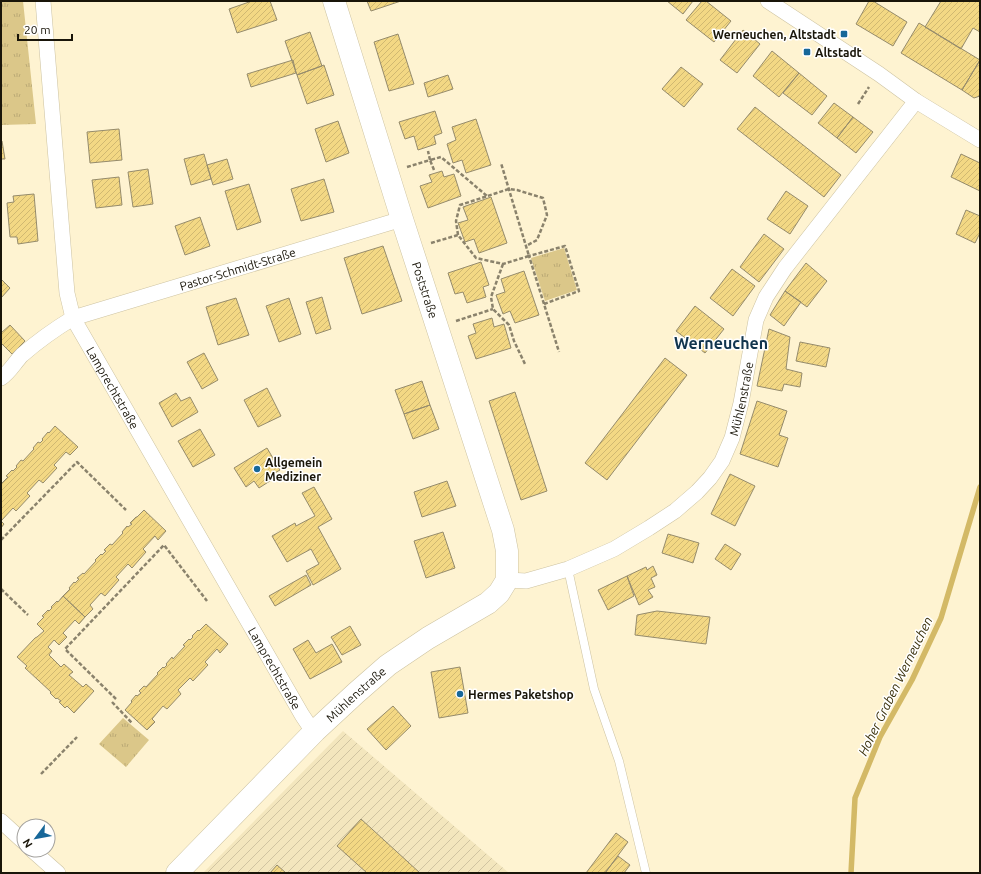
<svg xmlns="http://www.w3.org/2000/svg" width="981" height="874" viewBox="0 0 981 874" font-family="Ubuntu,sans-serif">
<defs>
<pattern id="industrial-furrows" width="10" height="10" patternUnits="userSpaceOnUse"><rect width="10" height="10" fill="#f3e6bd"/><path d="M-1 1l2-2M0 10L10 0M9 11l2-2" fill="none" stroke="#d0c4a1"/></pattern>
<pattern id="park-tufts" width="24" height="20" patternUnits="userSpaceOnUse"><rect width="24" height="20" fill="#dbc789"/><path d="M3 7l-1-3M5 7V3M7 7l1-3M15 17l-1-3M17 17v-4M19 17l1-3" fill="none" stroke="#bbaa75"/></pattern>
<pattern id="building-hatch" width="6" height="6" patternUnits="userSpaceOnUse"><rect width="6" height="6" fill="#f3d884"/><path d="M-1 1l2-2M0 6l6-6M5 7l2-2" fill="none" stroke="#d0b871"/></pattern>
</defs>
<rect width="100%" height="100%" fill="#fef3d1"/>
<!-- industrial -->
<path fill="url(#industrial-furrows)" d="M343 731 509 873H203Z"/>
<!-- park -->
<path fill="url(#park-tufts)" d="M1 1H23L36 124 1 125Z
M564 248 577 290 545 301 531 258Z
M123 718 149 740 126 767 99 744Z"/>
<g fill="none" stroke-linecap="round" stroke-linejoin="round">
<!-- stream -->
<path stroke="#d3b966" stroke-width="5.5" d="M851 873 855 798 880 737 912 680 941 618 980 487"/>
</g>
<!-- building -->
<path fill="url(#building-hatch)" stroke="#958b6c" d="M252 1H270L277 20 237 33 229 9Z
M367 1H401L371 11Z
M667 1H693L683 14Z
M702 1H706L731 21 714 42 686 20Z
M869 1H873L907 22 893 46 856 24Z
M941 1H980V32L973 28 961 49 925 27Z
M919 23 980 60 962 90 901 53Z
M743 30 760 44 737 73 720 60Z
M310 32 322 66 297 75 285 41Z
M398 34 414 84 389 91 374 42Z
M772 51 799 73 779 97 753 76Z
M293 60 296 73 251 87 247 74Z
M980 60V96L974 98 962 90Z
M324 65 334 95 307 104 297 75Z
M681 67 703 84 684 107 662 89Z
M799 73 827 96 812 115 783 93Z
M448 75 453 89 428 97 424 83Z
M834 103 853 117 837 138 818 123Z
M755 107 841 175 824 197 737 129Z
M435 111 442 133 434 136 436 144 418 150 414 136 405 139 399 122Z
M853 117 873 132 856 153 837 138Z
M476 119 491 165 466 173 462 160 453 163 447 144 456 140 452 127Z
M338 121 349 153 326 162 315 129Z
M119 129 122 160 90 163 87 132Z
M1 141H2L5 159H1Z
M204 154 211 179 191 185 184 159Z
M961 154 980 163V191L951 177Z
M227 159 233 179 213 185 207 165Z
M148 169 153 204 133 207 128 172Z
M442 171 444 177 454 174 461 196 428 208 420 186 432 182 429 175Z
M119 177 122 205 96 208 92 180Z
M324 179 334 212 301 221 291 189Z
M249 184 261 222 237 230 225 191Z
M786 191 808 206 790 234 767 219Z
M34 194 38 241 18 244 17 237H10L7 203 14 202 13 196Z
M491 197 507 243 479 253 474 239 465 242 458 223 468 220 463 207Z
M966 210 980 216V233L975 243 956 234Z
M200 217 210 246 185 255 175 226Z
M764 234 784 249 759 282 740 267Z
M383 246 402 301 362 314 344 258Z
M481 262 489 285 483 287 486 297 467 303 463 292 455 294 448 273Z
M806 263 827 281 807 307 785 291Z
M732 269 755 286 733 316 710 298Z
M524 271 539 315 515 323 510 311 503 314 496 295 505 292 501 279Z
M1 279 10 288 1 298Z
M785 291 801 302 784 326 770 315Z
M322 297 331 329 316 334 306 302Z
M236 298 249 335 218 345 206 307Z
M289 298 301 334 279 342 266 306Z
M695 306 724 329 705 353 676 331Z
M492 318 494 327 504 324 511 348 476 359 468 336 476 333 473 324Z
M10 325 25 341 12 354 1 343V333Z
M769 329 790 337 786 369 802 373 800 387 784 384 782 391 757 386Z
M800 342 830 348 826 367 796 361Z
M204 353 218 380 202 389 187 362Z
M665 358 687 375 607 480 585 463Z
M422 381 430 405 404 414 395 390Z
M267 388 281 416 258 427 244 400Z
M515 392 547 491 521 500 489 401Z
M176 393 181 401 190 397 198 412 172 427 159 403Z
M757 401 787 411 779 435 788 438 778 467 740 454Z
M430 405 439 429 413 439 404 414Z
M55 426 78 447 70 455 66 452 54 465 57 468 43 483 39 480 27 493 30 496 16 511 13 508 1 521 4 524 1 528V484L8 477 6 476 12 470 13 471 17 467 16 466 21 460 23 461 34 449 33 448 38 442 40 443 43 440 42 439 48 432 49 433Z
M200 429 215 455 193 467 178 441Z
M267 448 280 470 271 475 273 479 259 488 254 481 246 487 234 468Z
M730 474 755 486 735 526 711 514Z
M447 481 456 506 422 517 414 492Z
M314 487 332 519 318 527 341 569 313 585 306 571 319 564 311 549 287 562 272 536 295 523 296 526 315 516 302 493Z
M144 510 166 531 158 540 155 536 143 549 146 552 132 568 128 564 116 577 119 580 105 596 101 593 90 605 93 609 85 617 63 596 70 589 69 588 74 582 75 583 79 579 77 578 83 573 84 574 96 561 95 560 101 554 102 555 106 551 104 550 110 544 112 545 123 533 122 532 127 526 128 527 132 524 130 523 136 517H137Z
M443 532 455 568 426 578 414 541Z
M668 534 699 543 693 563 662 553Z
M725 544 741 554 731 570 715 559Z
M653 566 657 575 651 578 655 587 648 590 653 597 639 605 627 576 646 567 647 570Z
M306 575 311 585 275 606 269 596Z
M627 576 634 596 608 610 598 590Z
M63 596 85 617 79 624 75 620 63 633 67 637 59 645 54 640 48 647 52 651 49 655 61 667 64 664 73 672 69 675 83 687 86 684 94 691 74 713 67 706 65 708 59 702 61 701 57 698 56 699 50 693 51 692 25 668 27 666 17 657 35 638 37 637 44 631 37 624 44 617 42 616 48 610 49 611 52 608 51 607 57 601 58 602Z
M657 611 710 617 706 644 635 635 637 615Z
M206 624 228 644 220 653 217 649 205 662 208 665 193 681 190 678 178 690 181 694 167 709 163 706 152 719 155 722 147 730 125 710 132 702 131 701 136 695 137 696 141 693 139 691 144 686 146 687 158 674 157 673 163 667 164 668 167 665 166 664 172 657 173 659 185 646 183 645 189 639 190 640 193 637 192 636 198 630 199 631Z
M350 626 361 645 342 655 331 637Z
M308 640 316 653 332 644 342 662 310 679 293 649Z
M460 667 468 713 439 718 431 672Z
M393 706 411 726 386 750 367 729Z
M361 819 420 873H367L337 846Z
M616 833 628 842 605 873H586Z
M618 856 630 865 624 873H605Z
M277 865 286 873H270Z"/>
<g fill="none" stroke-linecap="round" stroke-linejoin="round">
<defs>
<path id="service" d="M568 569 594 689 619 761 646 873"/>
<g id="minor">
<path id="s1" d="M43 1 67 293 73 318 302 715 308 724 315 731"/>
<path d="M768 1 879 74 916 101 980 140"/>
<path id="s2" d="M1 378C10 372 15 362 22 355 38 341 55 329 73 318L402 219"/>
<path id="s3" d="M507 580 526 581 568 569 614 549 649 528 675 511 697 492 710 478 722 461 732 438 741 403 756 320 766 297 785 268 916 101"/>
<path d="M1 821 24 842"/>
<path d="M32 850 58 873"/>
</g>
<g id="secondary">
<path id="s4" d="M177 873 315 731 356 693 388 665 428 638 488 603 499 593 507 580V551L503 530 402 219 334 1"/>
</g>
</defs>
<!-- service casing -->
<use href="#service" stroke="#cdc3a2" stroke-width="9"/>
<!-- minor casing -->
<use href="#minor" stroke="#cdc3a2" stroke-width="16"/>
<!-- secondary casing -->
<use href="#secondary" stroke="#cdc3a2" stroke-width="23"/>
<!-- path -->
<path stroke="#8a826c" stroke-width="2.5" stroke-dasharray="4 2" stroke-linecap="butt" d="M858 104 869 87
M407 167 430 160 428 151
M434 170 430 160 441 157 487 196
M458 235 456 221 460 205 509 189 517 190 543 198 547 215 537 240 526 246
M431 243 458 235 476 258 503 264 529 256 501 163
M503 264 491 297 493 309 509 325 514 341 525 364
M544 304 579 291 565 246 529 256 559 352
M456 321 493 309
M1 540 77 462 126 510
M1 589 28 615
M116 699 65 649 164 545 207 601
M112 702 132 723
M41 774 77 737"/>
<!-- service -->
<use href="#service" stroke="#fff" stroke-width="8"/>
<!-- minor -->
<use href="#minor" stroke="#fff" stroke-width="15"/>
<!-- secondary -->
<use href="#secondary" stroke="#fff" stroke-width="22"/>
</g>
<!-- markers -->
<g fill="#176799" stroke="#fff" stroke-width="1.5">
<rect x="840" y="30" width="8" height="8" rx="2"/>
<rect x="803" y="48" width="8" height="8" rx="2"/>
<circle cx="257" cy="469" r="4"/>
<circle cx="460" cy="694" r="4"/>
</g>
<g text-anchor="middle" dominant-baseline="central" stroke-width="3" stroke-linejoin="round" paint-order="stroke">
<!-- poi labels -->
<g font-size="12" font-weight="bold" fill="#191509" stroke="#fff" text-anchor="start">
<text x="836" y="34" text-anchor="end">Werneuchen, Altstadt</text>
<text x="815" y="52">Altstadt</text>
<text x="265" y="462">Allgemein<tspan x="265" dy="14">Mediziner</tspan></text>
<text x="468" y="694">Hermes Paketshop</text>
</g>
<!-- street labels -->
<g font-size="12" fill="#191509" stroke="#fff">
<text stroke="none"><textPath href="#s2" startOffset="266">Pastor-Schmidt-Straße</textPath></text>
<text transform="translate(425 290) rotate(72)">Poststraße</text>
<text stroke="none"><textPath href="#s1" startOffset="399">Lamprechtstraße</textPath></text>
<text stroke="none"><textPath href="#s3" startOffset="319">Mühlenstraße</textPath></text>
<text stroke="none"><textPath href="#s1" startOffset="723">Lamprechtstraße</textPath></text>
<text stroke="none"><textPath href="#s4" startOffset="253">Mühlenstraße</textPath></text>
</g>
<!-- water labels -->
<g font-size="13" font-style="italic" fill="#3a300a" stroke="#fff">
<text transform="translate(895 686) rotate(-64)">Hoher Graben Werneuchen</text>
</g>
<!-- district labels -->
<g font-size="16" font-weight="bold" fill="#12354e" stroke="#fff">
<text x="721" y="343">Werneuchen</text>
</g>
</g>
<!-- border -->
<rect width="981" height="874" fill="none" stroke="#191509" stroke-width="4"/>
<!-- north arrow -->
<g transform="translate(36 838) rotate(238)"><circle r="19" fill="#ffffff" stroke="#a3a19d"/>
<path d="M0-3L7 15L0 10L-7 15Z" fill="#176799"/>
<text y="-6" font-size="11" font-weight="bold" text-anchor="middle" fill="#191509">N</text>
</g>
<!-- scale -->
<path d="M18 34v6h54v-6" fill="none" stroke="#191509" stroke-width="2"/>
<text x="24" y="34" font-size="12" fill="#191509" stroke="#ffffff" stroke-width="3" paint-order="stroke">20 m</text>
</svg>
